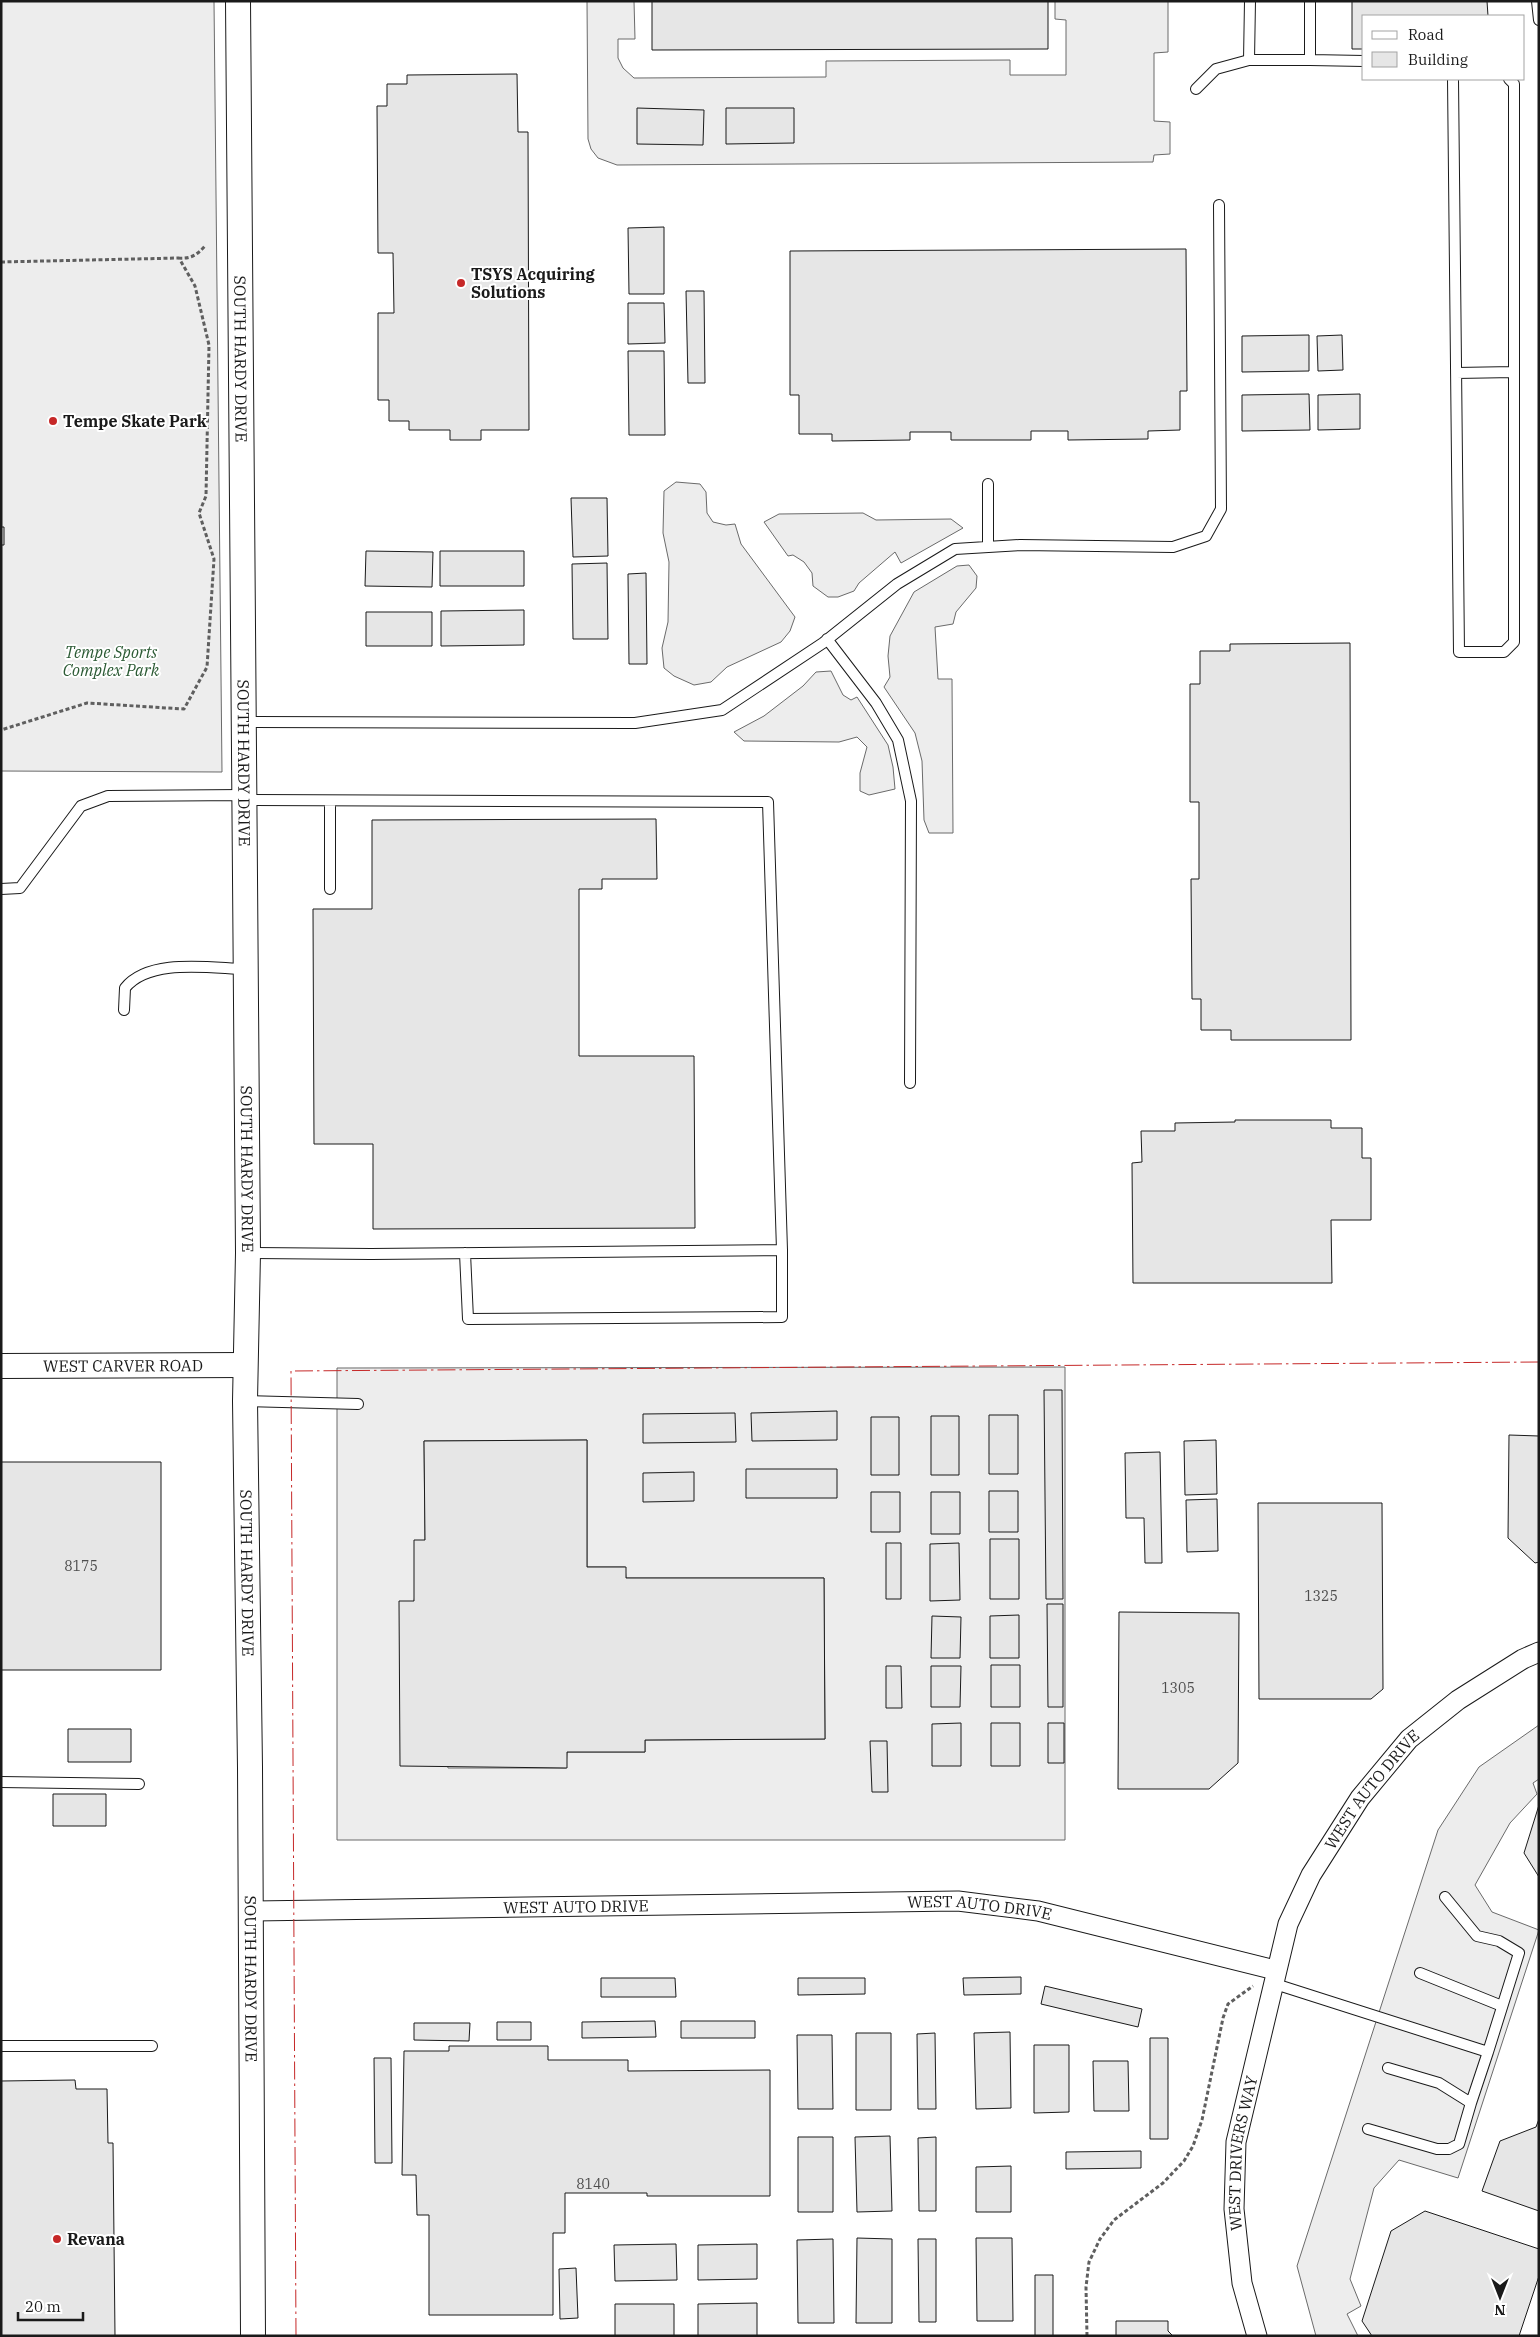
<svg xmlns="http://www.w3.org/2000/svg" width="1540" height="2337" viewBox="0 0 1540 2337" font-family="'IBM Plex Serif',serif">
<rect width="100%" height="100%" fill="#fff"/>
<!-- built -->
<path fill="#ededed" stroke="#6a6a6a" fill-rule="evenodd" d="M1 1H214L222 772 1 771Z
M587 1H634L635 39H618V58L623 68 634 78 826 77V61L1010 60V75H1066V20L1055 19V1H1168V52L1154 53V121L1170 122V154L1154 155 1153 162 617 165 598 158 591 149 588 139Z
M676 482 700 484 706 492 707 513 713 522 726 525 735 524 741 544 795 617 790 631 781 642 727 667 711 682 694 685 674 676 664 668 662 648 668 622 669 562 663 533 664 491Z
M863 513 876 520 951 519 963 528 901 563 895 552 859 583 854 591 838 597H828L813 586 812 573 804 562 793 555 788 556 764 522 779 514Z
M969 565 977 576 976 588 956 612 953 624 935 627 938 679H952L953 833H929L924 820 922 761 915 733 884 687 890 677 888 656 890 636 914 592 957 566Z
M831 671 843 695 851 700 857 697 888 745 893 767 895 789 869 795 860 791V773L867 747 857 737 839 742 744 741 734 732 764 716 803 686 816 672Z
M1065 1367V1840H337V1368ZM587 1440V1567H625L626 1578H824L825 1739 645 1740V1752H567L566 1768H448L414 1601 425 1540 424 1441Z
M1539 1725V1779L1533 1783 1537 1794 1510 1823 1475 1885 1492 1912 1539 1930 1458 2178 1399 2160 1374 2188 1350 2279 1361 2306 1347 2314 1358 2336H1316L1297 2266 1438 1830 1479 1767Z"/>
<!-- building -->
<path fill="#e6e6e6" stroke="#1a1a1a" d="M652 1H1048V49L652 50Z
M1352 1H1487L1488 16H1364V49H1352Z
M517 74 518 132H528L529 430H481V440H450V430H409V421H389V400H378V313H394L393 253H378L377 106H387V84H407V75Z
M637 108 704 110 703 145 637 144Z
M726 108H794V143L726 144Z
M664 227V294H629L628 228Z
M1186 249 1187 391H1180V430L1148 431V439L1068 440V431H1031V440H951V432H910V440L832 441V434H799V395H790V251Z
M686 291H704L705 383H688Z
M628 303H664L665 343 628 344Z
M1309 335V371L1242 372V336Z
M1342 335 1343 370 1318 371 1317 336Z
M628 351H664L665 435H629Z
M1309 394 1310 430 1242 431V395Z
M1360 394V429L1318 430V395Z
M571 498H607L608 556 573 557Z
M1 527H4V545H1Z
M366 551 433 552 432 587 365 586Z
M440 551H524V586H440Z
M607 563 608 639H573L572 564Z
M646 573 647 664H629L628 574Z
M524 610V645L441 646V611Z
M366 612H432V646H366Z
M1350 643 1351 1040H1231V1030H1201V999H1192L1191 879H1199V802H1190V684H1200V651H1230V644Z
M656 819 657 879H602V889H579V1056H694L695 1228 373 1229V1144H314L313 909H372V820Z
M1235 1120H1331V1128H1362V1158H1371V1220H1331L1332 1283H1133L1132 1163 1142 1162 1141 1131H1175V1123L1235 1122Z
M1044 1390H1062L1063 1599H1046Z
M837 1411V1440L752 1441 751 1413Z
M735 1413 736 1442 643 1443V1414Z
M989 1415H1018V1474H989Z
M931 1416H959V1475H931Z
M871 1417H899V1475H871Z
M1509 1435 1539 1436V1562L1535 1563 1508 1538Z
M587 1440V1567H626V1578H824L825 1739 645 1740V1752H567V1768L400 1766 399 1601H414V1540H425L424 1441Z
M1216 1440 1217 1494 1185 1495 1184 1441Z
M1160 1452 1162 1563H1145L1144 1518H1126L1125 1453Z
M1 1462H161V1670H1Z
M746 1469H837V1498H746Z
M694 1472V1501L643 1502V1473Z
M989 1491H1018V1532H989Z
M871 1492H900V1532H871Z
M931 1492H960V1534H931Z
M1217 1499 1218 1551 1187 1552 1186 1500Z
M1258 1503H1382L1383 1689 1371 1699H1259Z
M990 1539H1019V1599H990Z
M886 1543H901V1599H886Z
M959 1543 960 1600 930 1601V1544Z
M1047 1604H1063V1707H1048Z
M1119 1612 1239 1613 1238 1763 1209 1789H1118Z
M1019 1615V1658H990V1616Z
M932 1616 961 1617 960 1658H931Z
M991 1665H1020V1707H991Z
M886 1666H901L902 1708H886Z
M931 1666H961L960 1707H931Z
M961 1723V1766H932V1724Z
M991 1723H1020V1766H991Z
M1048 1723H1064V1763H1048Z
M68 1729H131V1762H68Z
M870 1741H887L888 1792H872Z
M53 1794H106V1826H53Z
M1539 1805V1877L1524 1853Z
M1021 1977V1994L964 1995 963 1978Z
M601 1978H675L676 1997H601Z
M798 1978H865V1994L798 1995Z
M1045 1986 1142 2009 1138 2027 1041 2004Z
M655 2021 656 2037 582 2038V2022Z
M681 2021H755V2038H681Z
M497 2022H531V2040H497Z
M414 2023H470L469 2041 414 2040Z
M1010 2032 1011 2108 976 2109 974 2033Z
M856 2033H891V2110H856Z
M935 2033 936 2109H918L917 2034Z
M797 2035H832L833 2109H798Z
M1150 2038H1168V2139H1150Z
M1034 2045H1069V2112L1034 2113Z
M449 2046H548V2060H628V2071L770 2070V2196H647V2193H565V2233H553V2315H429V2215H417L416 2175H402L404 2051H449Z
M374 2058H391L392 2163H375Z
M1093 2061H1128L1129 2111H1094Z
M75 2080 76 2089H107L108 2143H113L115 2336H1V2081Z
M1539 2119V2211L1482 2191 1500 2141 1536 2127Z
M890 2136 892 2211 857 2212 855 2137Z
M798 2137H833V2212H798Z
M936 2137V2211H919L918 2138Z
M1141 2151V2168L1066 2169V2152Z
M1011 2166V2212H976V2167Z
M1425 2211 1539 2249V2276L1519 2336H1372L1362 2321 1391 2231Z
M857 2238 892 2239V2323H856Z
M976 2238H1012L1013 2321H977Z
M833 2239 834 2323H798L797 2240Z
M918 2239H936V2322H919Z
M676 2244 677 2280 615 2281 614 2245Z
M757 2244V2279L698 2280V2245Z
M576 2268 578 2318 560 2319 559 2269Z
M1035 2275H1053V2336H1035Z
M757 2303V2336H698V2304Z
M615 2304H674V2336H615Z
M1116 2321H1168V2331L1173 2336H1116Z"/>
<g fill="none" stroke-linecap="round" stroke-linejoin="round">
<defs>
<path id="service" d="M1310 1V60L1364 61
M1537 1 1539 20
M1249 60H1310
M1453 79 1459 652H1504L1514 642V84L1509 79
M1196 89 1216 69 1249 60 1250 1
M1456 373 1514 372
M988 546V484
M827 639 876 703 898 740 911 801 910 1083
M244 722 635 723 722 710 823 643 897 584 955 549 1020 545 1173 547 1206 536 1221 509 1219 205
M244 800 768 802 782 1250 371 1254 248 1253
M330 801V889
M1 889 20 888 81 806 108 796 244 795
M124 1010 125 988C149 958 209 968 245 969
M465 1253 468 1319 782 1317V1250
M245 1401 358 1404
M1 1782 139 1784
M1445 1897 1477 1936 1499 1941 1519 1953 1488 2052
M1420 1973 1502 2006
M1272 1983 1488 2052 1471 2103
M1 2046H152
M1368 2129 1437 2149H1449L1459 2144 1471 2103 1439 2083 1388 2068"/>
<g id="minor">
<path id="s1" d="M251 1911 958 1901 1038 1911 1275 1970"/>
<path id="s2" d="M1257 2336 1242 2283 1234 2209 1236 2142 1288 1924 1311 1875 1360 1798 1409 1739 1458 1700 1523 1659 1539 1652"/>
</g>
<g id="tertiary">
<path id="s3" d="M238 1 248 1253 245 1401 250 1767 253 2336"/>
<path id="s4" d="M1 1366 245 1365"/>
</g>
</defs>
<!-- service casing -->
<use href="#service" stroke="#1a1a1a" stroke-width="12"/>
<!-- minor casing -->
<use href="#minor" stroke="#1a1a1a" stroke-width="21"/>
<!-- tertiary casing -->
<use href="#tertiary" stroke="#1a1a1a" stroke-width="26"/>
<!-- path -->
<path stroke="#5f5f5f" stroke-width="3" stroke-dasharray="4 2.5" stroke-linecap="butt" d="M178 258C191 259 197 255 205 246
M1 262 179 258 195 286 209 345 206 496 199 513 214 559 207 667 184 709 87 703 1 730
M1087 2336 1086 2287 1089 2262 1100 2239 1114 2220 1163 2183 1184 2161 1193 2146 1202 2120 1223 2018 1228 2004 1253 1986"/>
<!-- service -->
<use href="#service" stroke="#fff" stroke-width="10"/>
<!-- minor -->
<use href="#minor" stroke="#fff" stroke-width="19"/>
<!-- tertiary -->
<use href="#tertiary" stroke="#fff" stroke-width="24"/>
<!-- power -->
<path stroke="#c62828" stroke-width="1" stroke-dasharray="18 4 2.5 4" stroke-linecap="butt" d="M296 2336 291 1371 1539 1362"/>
</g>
<!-- markers -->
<g fill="#c62828" stroke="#fff" stroke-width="2">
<circle cx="461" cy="283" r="5"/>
<circle cx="53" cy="421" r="5"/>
<circle cx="57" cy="2239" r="5"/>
</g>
<g text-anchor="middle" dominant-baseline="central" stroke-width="4" stroke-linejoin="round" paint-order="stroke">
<!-- number labels -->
<g font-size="14" fill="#4d4d4d">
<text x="81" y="1566">8175</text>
<text x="1321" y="1596">1325</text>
<text x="1178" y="1688">1305</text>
<text x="593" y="2184">8140</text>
</g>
<!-- poi labels -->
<g font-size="16" font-weight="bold" fill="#1a1a1a" stroke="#fff" text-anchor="start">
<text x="471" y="274">TSYS Acquiring<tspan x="471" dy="18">Solutions</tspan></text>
<text x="63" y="421">Tempe Skate Park</text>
<text x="67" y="2239">Revana</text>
</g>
<!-- street labels -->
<g font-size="16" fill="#1a1a1a" stroke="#fff">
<text stroke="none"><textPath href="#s3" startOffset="358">SOUTH HARDY DRIVE</textPath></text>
<text stroke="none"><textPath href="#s3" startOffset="762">SOUTH HARDY DRIVE</textPath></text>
<text stroke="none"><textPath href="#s3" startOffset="1168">SOUTH HARDY DRIVE</textPath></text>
<text stroke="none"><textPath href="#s4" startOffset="122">WEST CARVER ROAD</textPath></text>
<text stroke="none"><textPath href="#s3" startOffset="1572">SOUTH HARDY DRIVE</textPath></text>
<text stroke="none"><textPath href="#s2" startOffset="580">WEST AUTO DRIVE</textPath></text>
<text stroke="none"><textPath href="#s1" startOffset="325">WEST AUTO DRIVE</textPath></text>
<text stroke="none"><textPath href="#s1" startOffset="729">WEST AUTO DRIVE</textPath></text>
<text stroke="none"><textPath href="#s3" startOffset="1978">SOUTH HARDY DRIVE</textPath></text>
<text stroke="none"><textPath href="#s2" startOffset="186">WEST DRIVERS WAY</textPath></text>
</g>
<!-- park labels -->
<g font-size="16" font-style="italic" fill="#2b5a34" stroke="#fff">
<text x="111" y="652">Tempe Sports<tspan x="111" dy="18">Complex Park</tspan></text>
</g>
</g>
<!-- border -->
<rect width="1540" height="2337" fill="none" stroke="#1a1a1a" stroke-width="5"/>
<!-- legend -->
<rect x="1362" y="15" width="162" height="65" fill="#ffffff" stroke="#a3a3a3"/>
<rect x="1372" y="31" width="25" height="8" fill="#ffffff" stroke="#a3a3a3"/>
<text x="1408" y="40" font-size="15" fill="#1a1a1a">Road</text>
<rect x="1372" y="52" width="25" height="15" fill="#e6e6e6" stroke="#a3a3a3"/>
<text x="1408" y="65" font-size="15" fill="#1a1a1a">Building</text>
<!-- north arrow -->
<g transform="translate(1500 2297) rotate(180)" stroke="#ffffff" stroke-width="4" paint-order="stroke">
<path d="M0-4L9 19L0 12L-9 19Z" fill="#1a1a1a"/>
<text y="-8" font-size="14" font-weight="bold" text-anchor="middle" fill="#1a1a1a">N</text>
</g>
<!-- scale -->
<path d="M18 2312v8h65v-8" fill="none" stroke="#1a1a1a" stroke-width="2.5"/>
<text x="25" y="2312" font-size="15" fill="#1a1a1a" stroke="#ffffff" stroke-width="4" paint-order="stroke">20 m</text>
</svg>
